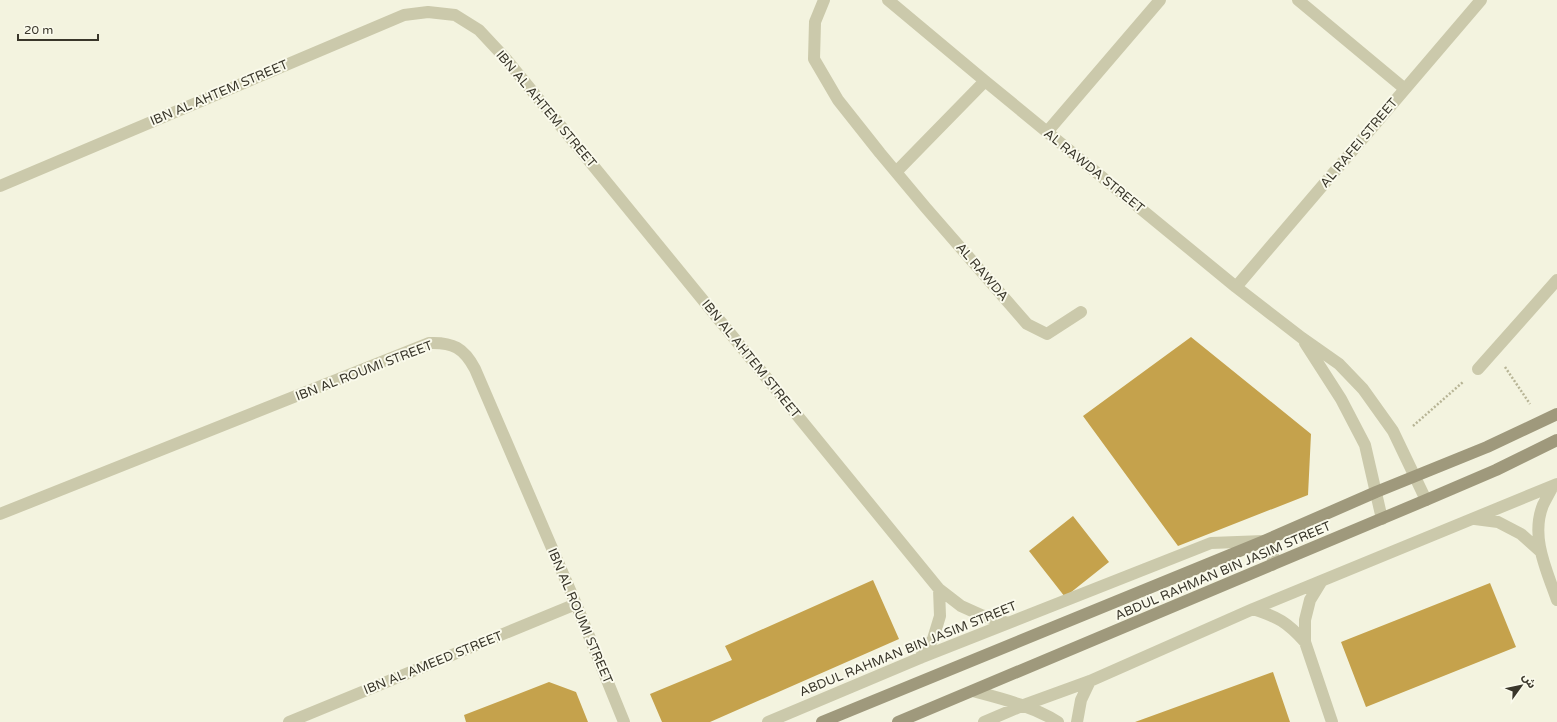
<svg xmlns="http://www.w3.org/2000/svg" width="1557" height="722" viewBox="0 0 1557 722" font-family="'Varela Round','Noto Sans Arabic',sans-serif">
<rect width="100%" height="100%" fill="#f3f3df"/>
<!-- building -->
<path fill="#c5a24c" d="M1191 337 1311 434 1308 495 1178 546 1083 416Z
M1073 516 1109 562 1065 597 1029 551Z
M873 580 899 639 710 722H662L650 694 732 660 725 646Z
M1490 583 1516 647 1366 707 1341 642Z
M1273 672 1290 722H1135Z
M549 682 576 692 588 722H466L464 715Z"/>
<g fill="none" stroke-linecap="round" stroke-linejoin="round">
<!-- path -->
<path stroke="#b7b495" stroke-width="2.5" stroke-dasharray="2 2" stroke-linecap="butt" d="M1505 367 1530 404
M1413 426 1463 382"/>
<!-- lane -->
<path stroke="#cbc9ab" stroke-width="12" d="M1047 132 1160 0"/>
<!-- street -->
<path stroke="#cbc9ab" stroke-width="12" d="M824 0 815 22 814 59 838 100 880 153 926 208 1027 324 1047 334 1081 312
M888 0 985 81 1236 287 1302 338 1339 364 1363 389 1393 431 1426 500
M1298 0 1405 89
M896 172 985 81
M0 186 404 15 428 12 455 15 479 30 506 59 939 589 961 606 981 615 1008 623
M1236 287 1481 0
M1305 343 1341 399 1365 445 1382 519
M1478 369 1557 280
M1553 486C1550 492 1546 499 1543 505 1530 537 1547 571 1557 600
M0 514 429 343C453 342 464 348 475 369L576 604 624 722
M1475 519 1498 522 1521 534 1540 551
M1321 582 1310 600 1305 620V642L1332 722
M1253 609C1278 617 1287 622 1305 642
M920 658 933 639 940 616 939 589
M973 691C1003 699 1032 706 1058 722
M289 722 576 604
M768 722 920 658 1211 543 1264 541C1273 549 1275 554 1272 565
M984 722 1024 705 1090 681 1253 609 1557 484
M1077 722 1081 700 1090 681"/>
<!-- secondary -->
<path stroke="#9f997c" stroke-width="12" d="M822 722 1264 541 1376 492 1487 447 1557 414
M898 722 1426 500 1496 470 1557 440"/>
</g>
<g text-anchor="middle" dominant-baseline="central" stroke-width="4" stroke-linejoin="round" paint-order="stroke">
<!-- street labels -->
<g font-size="13" fill="#39362a" stroke="#fafaec">
<text transform="translate(219 93) rotate(-23)">IBN AL AHTEM STREET</text>
<text transform="translate(546 109) rotate(50)">IBN AL AHTEM STREET</text>
<text transform="translate(1359 143) rotate(-50)">AL RAFEI STREET</text>
<text transform="translate(1094 171) rotate(39)">AL RAWDA STREET</text>
<text transform="translate(982 272) rotate(49)">AL RAWDA</text>
<text transform="translate(751 359) rotate(51)">IBN AL AHTEM STREET</text>
<text transform="translate(364 371) rotate(-21)">IBN AL ROUMI STREET</text>
<text transform="translate(1223 571) rotate(-23)">ABDUL RAHMAN BIN JASIM STREET</text>
<text transform="translate(580 616) rotate(67)">IBN AL ROUMI STREET</text>
<text transform="translate(908 649) rotate(-22)">ABDUL RAHMAN BIN JASIM STREET</text>
<text transform="translate(433 663) rotate(-22)">IBN AL AMEED STREET</text>
</g>
</g>
<!-- north arrow -->
<g transform="translate(1521 686) rotate(57)" stroke="#fafaec" stroke-width="3" paint-order="stroke">
<path d="M0-3L7 15L0 10L-7 15Z" fill="#39362a"/>
<text y="-6" font-size="11" font-weight="bold" text-anchor="middle" fill="#39362a">ش</text>
</g>
<!-- scale -->
<path d="M18 34v6h80v-6" fill="none" stroke="#39362a" stroke-width="2"/>
<text x="24" y="34" font-size="12" fill="#39362a" stroke="#fafaec" stroke-width="3" paint-order="stroke">20 m</text>
</svg>
